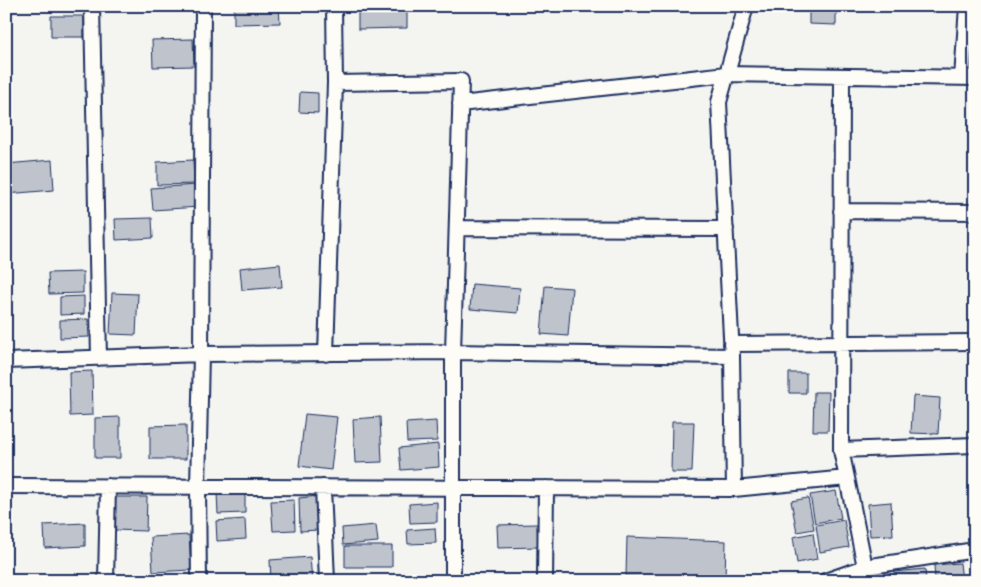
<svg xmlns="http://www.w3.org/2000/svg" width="981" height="587" viewBox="0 0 981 587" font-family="'Balsamiq Sans',sans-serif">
<rect width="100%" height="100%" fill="#f4f4f1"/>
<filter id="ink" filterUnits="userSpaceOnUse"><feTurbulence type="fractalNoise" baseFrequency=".02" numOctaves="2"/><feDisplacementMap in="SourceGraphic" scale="10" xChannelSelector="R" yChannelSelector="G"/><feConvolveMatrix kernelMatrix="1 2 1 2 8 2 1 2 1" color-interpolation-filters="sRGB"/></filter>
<g filter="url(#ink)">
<!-- building -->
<path fill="#bfc3cc" stroke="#1b2f5e" d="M234 6H279L280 23 234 24Z
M358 6H407V28L358 29Z
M809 6H836V25L809 24Z
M51 16H84V37H51Z
M193 39 194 66 153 67 152 40Z
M300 92 318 93V113L299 112Z
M52 160 54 190 6 194V164Z
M193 160 194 184 157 185V162Z
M197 185 199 207 153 210 151 188Z
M152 218 153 238 116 240 115 219Z
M280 264 282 287 242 290 240 268Z
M83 272V293L49 294 48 273Z
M472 284 520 288 518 313 470 309Z
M545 286 572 288 568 336 541 334Z
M112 293 138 294 136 335 110 334Z
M84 296V314L60 315V297Z
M88 319 89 337 60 338V320Z
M92 371 93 415 70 416 69 372Z
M789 373H806V393H789Z
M814 392H829L828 431H813Z
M913 396 940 398 938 434 911 433Z
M305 414 337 417 331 470 299 466Z
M120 417V458H95V418Z
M380 417 382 462 355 463 353 419Z
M436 421 437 441 407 442 406 423Z
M672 422H694L692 472H671Z
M186 425V459H150V426Z
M438 444 439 467 401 470 399 448Z
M836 491 841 518 815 523 810 495Z
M245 492V513L218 514 217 493Z
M318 496 320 530 300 531 299 498Z
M115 497H147L146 531 114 530Z
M808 498 814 529 797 532 791 501Z
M294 500 295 530 273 531 271 501Z
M437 502V522L410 523 409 504Z
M891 502 893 535 870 536 868 504Z
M245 519 246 539 217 541 216 521Z
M844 520 849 547 820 552 816 525Z
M85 523V546L45 548 44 525Z
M537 524 538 547 498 548 497 525Z
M376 525 378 542 343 545 342 528Z
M435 528 436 543 408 544 407 530Z
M813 533 817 559 797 563 793 537Z
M189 535 191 570 153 572 151 537Z
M627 537 726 541 725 579 626 576Z
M345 546H392V567H345Z
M310 557 312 581H271L270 560Z
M960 563 962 581H935L934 565Z
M925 569 926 581H894V572Z"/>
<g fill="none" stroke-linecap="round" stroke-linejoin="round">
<defs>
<path id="street" d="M92 6 99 358
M962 78 967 6
M335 83 461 81 453 352V581
M460 104 727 74 975 78
M841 211 975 212
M457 228 726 229
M731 344 975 342
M326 354 335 83 334 6
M6 361 201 354 453 352 732 356
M841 450 842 76
M847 478 865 567 872 581
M6 486 734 489 847 478 841 450 975 445
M323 487 327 581
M734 489 732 356 719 102 746 6
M106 581 108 486
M199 581 198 487 201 354 203 6
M545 581 546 488
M825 581 865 567 975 550"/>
</defs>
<!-- street casing -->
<use href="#street" stroke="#1b2f5e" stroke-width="18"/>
<!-- street -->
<use href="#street" stroke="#fdfcf7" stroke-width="14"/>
</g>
</g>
<!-- margin -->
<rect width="981" height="587" fill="none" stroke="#fdfcf7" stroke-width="25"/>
<rect x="12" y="12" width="956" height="562" fill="none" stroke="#1b2f5e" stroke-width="2" filter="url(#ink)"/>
</svg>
